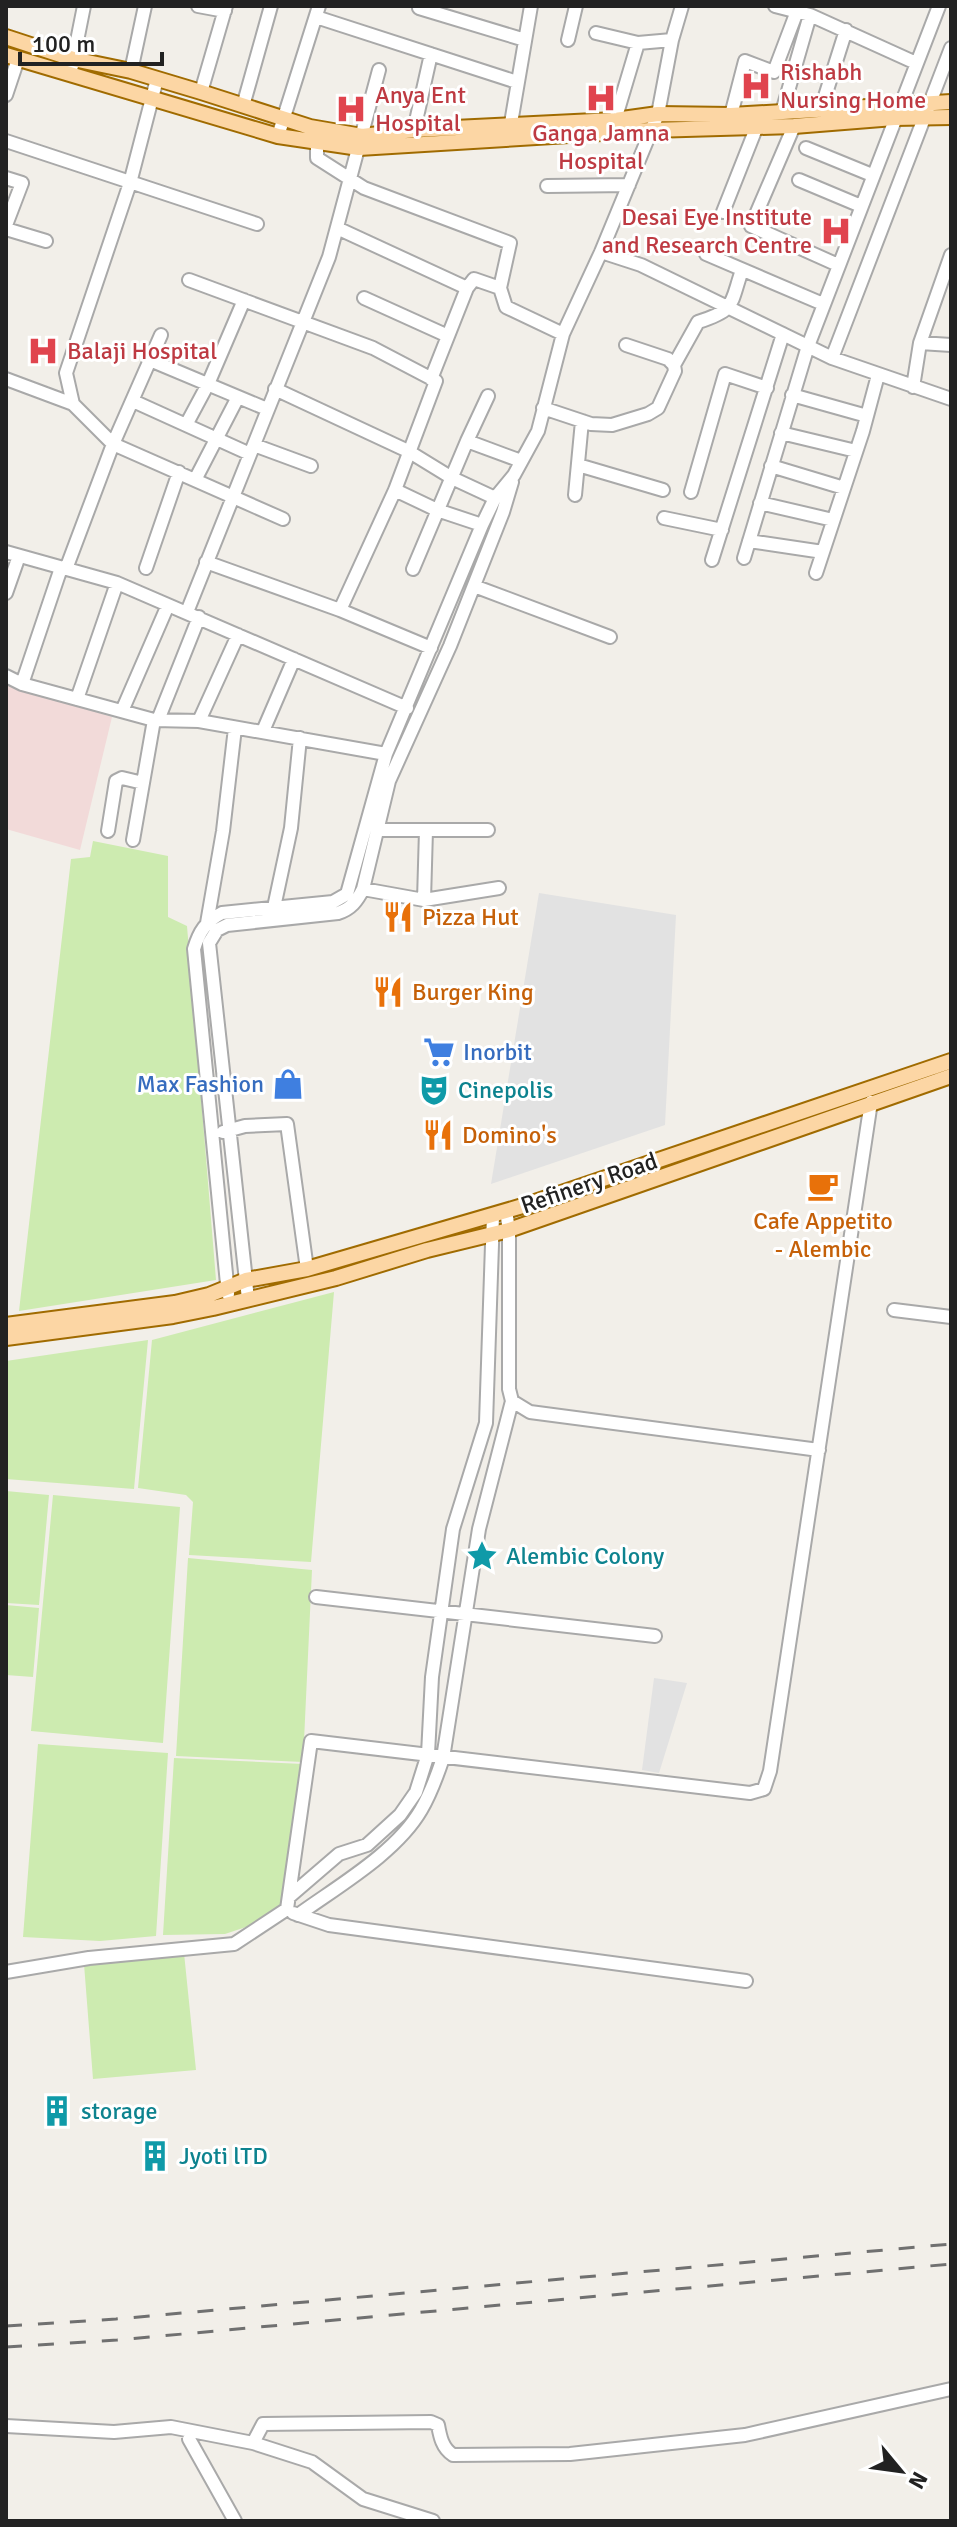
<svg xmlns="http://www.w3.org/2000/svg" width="957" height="2527" viewBox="0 0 957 2527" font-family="Signika,sans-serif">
<rect width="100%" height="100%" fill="#f2efe9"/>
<!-- commercial -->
<path fill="#f2dad9" d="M6 684 112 717 80 850 6 829Z"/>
<!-- grass -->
<path fill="#cdebb0" d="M93 841 168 856V917L187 926 216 1280 19 1311 71 859 90 857Z
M334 1292 311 1562 189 1555 193 1502 186 1495 138 1488 152 1340Z
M148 1340 134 1489 6 1479V1361Z
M6 1491 49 1495 39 1605 6 1603Z
M53 1495 180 1507 163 1743 31 1731Z
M188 1558 312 1570 303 1762 176 1756Z
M6 1605 39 1608 33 1677 6 1675Z
M38 1744 168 1753 156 1936 100 1941 23 1937Z
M174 1758 303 1764 282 1904 255 1924 225 1934 163 1935Z
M184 1953 196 2070 93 2079 84 1964Z"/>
<!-- parking -->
<path fill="#e2e2e2" d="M539 893 676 915 665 1125 491 1184Z
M654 1678 687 1683 659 1773 642 1770Z"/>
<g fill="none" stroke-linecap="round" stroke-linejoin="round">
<defs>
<path id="minor" d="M198 6 225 11
M775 6 810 15 916 63
M419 8 525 40
M316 17 517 82
M596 33 638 43 672 40
M568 40 576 6
M72 66 84 6
M131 71 145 6
M201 92 226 6
M6 95 18 59
M243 106 271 6
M821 109 846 30
M782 112 810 15
M731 115 745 61 774 72 799 6
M615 120 638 43
M511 123 531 6
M794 126 751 226 838 265
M414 130 431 54
M317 134V158L364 188 510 243 500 288 506 307 563 334
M278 136 319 6
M6 141 257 224
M806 148 872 175
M6 178 22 183 6 225
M799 180 861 206
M547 186 629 185
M723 212 757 126
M337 228 467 288
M6 229 46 241
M601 252 641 265 832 358 951 399
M706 254 823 304
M189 280 373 348 436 381 395 490 340 610
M364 298 448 336
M161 335 113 444 283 519
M920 343 951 345
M832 358 951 48
M150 360 267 409
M674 365 698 322C736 310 730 305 742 270
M6 379 73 404
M431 379 467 288 474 279 500 288
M913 387 920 343 951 255
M275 389 408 451 452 478 495 498
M792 395 867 416
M133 401 250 454
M543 408 591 424 612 425 648 414 658 408 675 371 674 365 668 359 626 345
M186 425 208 384 244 300
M781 433 856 451
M467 441 521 461
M254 445 311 466
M578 465 663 490
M771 466 844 488
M195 480 238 397
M395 490 437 510 482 525
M691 492 725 374 767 388
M575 495 582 421
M760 503 833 520
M664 518 722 530
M749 541 823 552
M6 552 117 583 407 708
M744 558 808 346 939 6
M712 560 783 334
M206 562 340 610 431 648
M146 568 179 472
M66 569 113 444 73 404 66 373 130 183 157 79
M413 569 467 441 488 396
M816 573 863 431 878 375
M474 586 610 637
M6 593 19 556
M187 612 329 257 379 70
M6 676 22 684 154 720 199 721 386 754
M22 684 61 568
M77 699 117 583
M122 711 168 605
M158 720 199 617
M199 721 238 635
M263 731 294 659
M377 830H488
M108 831 116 781 122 778 143 783
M133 840 154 720
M363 889 424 900 499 888
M424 900 426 830
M273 912 291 828 300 738
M207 923 223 831 235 728
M223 1132 245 1126 287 1124 307 1269
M228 1294 194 949C199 932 206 921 222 913L333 902 347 894 386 754 482 525 495 498 514 475 538 431 563 334 601 252 658 114 672 40 682 6
M248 1299 209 943 217 930 227 925 338 913C351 909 357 901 363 889L389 781 450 646 503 512 512 482
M894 1310 951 1317
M512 1401 530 1412 819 1450
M316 1597 655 1636
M289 1897 339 1854 367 1845 400 1815 416 1792 428 1754 432 1677 453 1529 486 1423 493 1215
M293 1913 329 1925 746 1981
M298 1915C338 1886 396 1853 421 1810 431 1793 437 1776 443 1758L479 1529 512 1401 509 1389V1230L506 1211
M6 1972 89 1958 234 1944 287 1909 311 1741 750 1793 764 1789 770 1771 871 1102
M6 2426 114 2432 171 2427 253 2443 312 2462 363 2499 433 2521
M189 2439 235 2521
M253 2443 263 2424 431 2422 438 2425C440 2436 442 2448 453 2455L570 2454 745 2435 951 2389"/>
<path id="major" d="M6 37 73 59 131 71 201 92 310 127 362 136 414 130 615 120 658 114 731 115 951 102
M6 55 278 136 359 148 651 130 794 126 894 118 951 117
M6 1325 175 1303 209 1295 246 1280 307 1269 526 1205 951 1061
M6 1338 173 1316 213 1308 336 1278 427 1250 509 1230 951 1076"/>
</defs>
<!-- minor casing -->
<use href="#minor" stroke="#a9a9a9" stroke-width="16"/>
<!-- major casing -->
<use href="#major" stroke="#a06b00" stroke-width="18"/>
<!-- minor -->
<use href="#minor" stroke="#fff" stroke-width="12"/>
<!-- major -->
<use href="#major" stroke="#fcd6a4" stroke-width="14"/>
<!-- rail -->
<path stroke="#707070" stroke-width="3" stroke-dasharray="16 16" stroke-linecap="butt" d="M6 2326 116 2319 951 2244
M6 2347 117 2340 951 2264"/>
</g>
<!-- icons -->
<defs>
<symbol id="hospital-bare" viewBox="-9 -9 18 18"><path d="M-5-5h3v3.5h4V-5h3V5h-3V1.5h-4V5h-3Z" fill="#e0444e" stroke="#fff" stroke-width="2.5" paint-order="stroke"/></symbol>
<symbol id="restaurant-bare" viewBox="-9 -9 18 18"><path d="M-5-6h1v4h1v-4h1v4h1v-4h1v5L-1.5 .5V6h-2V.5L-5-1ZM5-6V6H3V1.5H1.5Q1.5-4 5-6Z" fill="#e8710a" stroke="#fff" stroke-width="2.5" paint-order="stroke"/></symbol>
<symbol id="supermarket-bare" viewBox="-9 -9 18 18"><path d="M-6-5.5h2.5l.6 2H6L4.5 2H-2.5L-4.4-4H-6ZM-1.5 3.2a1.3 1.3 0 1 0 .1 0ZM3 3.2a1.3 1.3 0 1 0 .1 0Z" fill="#3f7fe0" stroke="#fff" stroke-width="2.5" paint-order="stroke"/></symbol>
<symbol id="shop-bare" viewBox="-9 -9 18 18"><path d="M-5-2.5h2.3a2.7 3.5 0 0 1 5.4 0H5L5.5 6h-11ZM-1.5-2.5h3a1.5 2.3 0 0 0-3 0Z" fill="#3f7fe0" stroke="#fff" stroke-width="2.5" paint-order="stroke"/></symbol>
<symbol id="theatre-bare" viewBox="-9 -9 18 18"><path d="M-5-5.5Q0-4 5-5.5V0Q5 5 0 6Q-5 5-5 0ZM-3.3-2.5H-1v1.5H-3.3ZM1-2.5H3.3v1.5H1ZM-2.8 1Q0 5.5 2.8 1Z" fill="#0f9aa8" stroke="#fff" stroke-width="2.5" paint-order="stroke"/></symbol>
<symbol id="cafe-bare" viewBox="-9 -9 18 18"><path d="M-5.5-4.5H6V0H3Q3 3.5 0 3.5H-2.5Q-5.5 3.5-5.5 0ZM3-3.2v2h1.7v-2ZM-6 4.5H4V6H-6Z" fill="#e8710a" stroke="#fff" stroke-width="2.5" paint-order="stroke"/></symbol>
<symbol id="sight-bare" viewBox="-9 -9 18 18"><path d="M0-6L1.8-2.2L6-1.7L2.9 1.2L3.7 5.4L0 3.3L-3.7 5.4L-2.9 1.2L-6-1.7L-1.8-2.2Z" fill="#0f9aa8" stroke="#fff" stroke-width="2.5" paint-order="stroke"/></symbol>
<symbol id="building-bare" viewBox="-9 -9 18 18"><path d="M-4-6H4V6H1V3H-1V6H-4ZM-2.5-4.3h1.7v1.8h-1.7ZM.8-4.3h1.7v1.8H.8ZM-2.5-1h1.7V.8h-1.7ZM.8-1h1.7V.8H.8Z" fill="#0f9aa8" stroke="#fff" stroke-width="2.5" paint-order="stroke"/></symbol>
</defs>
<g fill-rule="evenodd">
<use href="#hospital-bare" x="734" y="64" width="44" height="44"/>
<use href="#hospital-bare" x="579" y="76" width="44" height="44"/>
<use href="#hospital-bare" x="329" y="87" width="44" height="44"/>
<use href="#hospital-bare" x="814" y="209" width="44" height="44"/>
<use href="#hospital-bare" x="21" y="329" width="44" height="44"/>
<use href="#restaurant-bare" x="376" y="895" width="44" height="44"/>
<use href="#restaurant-bare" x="366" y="970" width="44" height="44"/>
<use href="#supermarket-bare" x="417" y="1030" width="44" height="44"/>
<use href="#shop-bare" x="266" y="1062" width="44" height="44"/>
<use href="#theatre-bare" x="412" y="1068" width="44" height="44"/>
<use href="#restaurant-bare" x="416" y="1113" width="44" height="44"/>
<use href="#cafe-bare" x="801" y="1164" width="44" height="44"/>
<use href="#sight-bare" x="460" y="1534" width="44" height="44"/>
<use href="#building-bare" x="35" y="2089" width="44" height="44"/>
<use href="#building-bare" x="133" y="2134" width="44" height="44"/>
</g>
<g text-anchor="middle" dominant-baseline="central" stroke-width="6" stroke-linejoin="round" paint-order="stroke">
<!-- health labels -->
<g font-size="24" fill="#be3a42" stroke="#fff" text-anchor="start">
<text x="780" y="72">Rishabh<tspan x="780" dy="28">Nursing Home</tspan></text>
<text x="375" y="95">Anya Ent<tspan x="375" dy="28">Hospital</tspan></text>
<text x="601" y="133" text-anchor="middle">Ganga Jamna<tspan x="601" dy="28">Hospital</tspan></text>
<text x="812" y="217" text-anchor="end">Desai Eye Institute<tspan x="812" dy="28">and Research Centre</tspan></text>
<text x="67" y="351">Balaji Hospital</text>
</g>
<!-- food labels -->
<g font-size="24" fill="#c56008" stroke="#fff" text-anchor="start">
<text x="422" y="917">Pizza Hut</text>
<text x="412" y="992">Burger King</text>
<text x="462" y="1135">Domino's</text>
<text x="823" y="1221" text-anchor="middle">Cafe Appetito<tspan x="823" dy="28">- Alembic</tspan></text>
</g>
<!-- shop labels -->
<g font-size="24" fill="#366cbe" stroke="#fff" text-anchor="start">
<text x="463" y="1052">Inorbit</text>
<text x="264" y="1084" text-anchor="end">Max Fashion</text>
</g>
<!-- culture labels -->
<g font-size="24" fill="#0d838f" stroke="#fff" text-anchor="start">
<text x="458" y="1090">Cinepolis</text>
<text x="506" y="1556">Alembic Colony</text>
<text x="81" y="2111">storage</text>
<text x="179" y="2156">Jyoti lTD</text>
</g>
<!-- street labels -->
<g font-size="24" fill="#222" stroke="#fff">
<text transform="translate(589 1183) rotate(-19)">Refinery Road</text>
</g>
</g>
<!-- border -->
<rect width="957" height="2527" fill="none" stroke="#222222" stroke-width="16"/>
<!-- north arrow -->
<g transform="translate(901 2471) rotate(119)" stroke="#ffffff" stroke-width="6" paint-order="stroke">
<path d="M0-6L14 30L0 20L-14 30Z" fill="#222222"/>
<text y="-12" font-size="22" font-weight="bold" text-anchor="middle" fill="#222222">N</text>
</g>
<!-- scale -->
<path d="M20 52v12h142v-12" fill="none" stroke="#222222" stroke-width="4"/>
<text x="32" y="52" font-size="24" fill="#222222" stroke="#ffffff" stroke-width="6" paint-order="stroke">100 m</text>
</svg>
